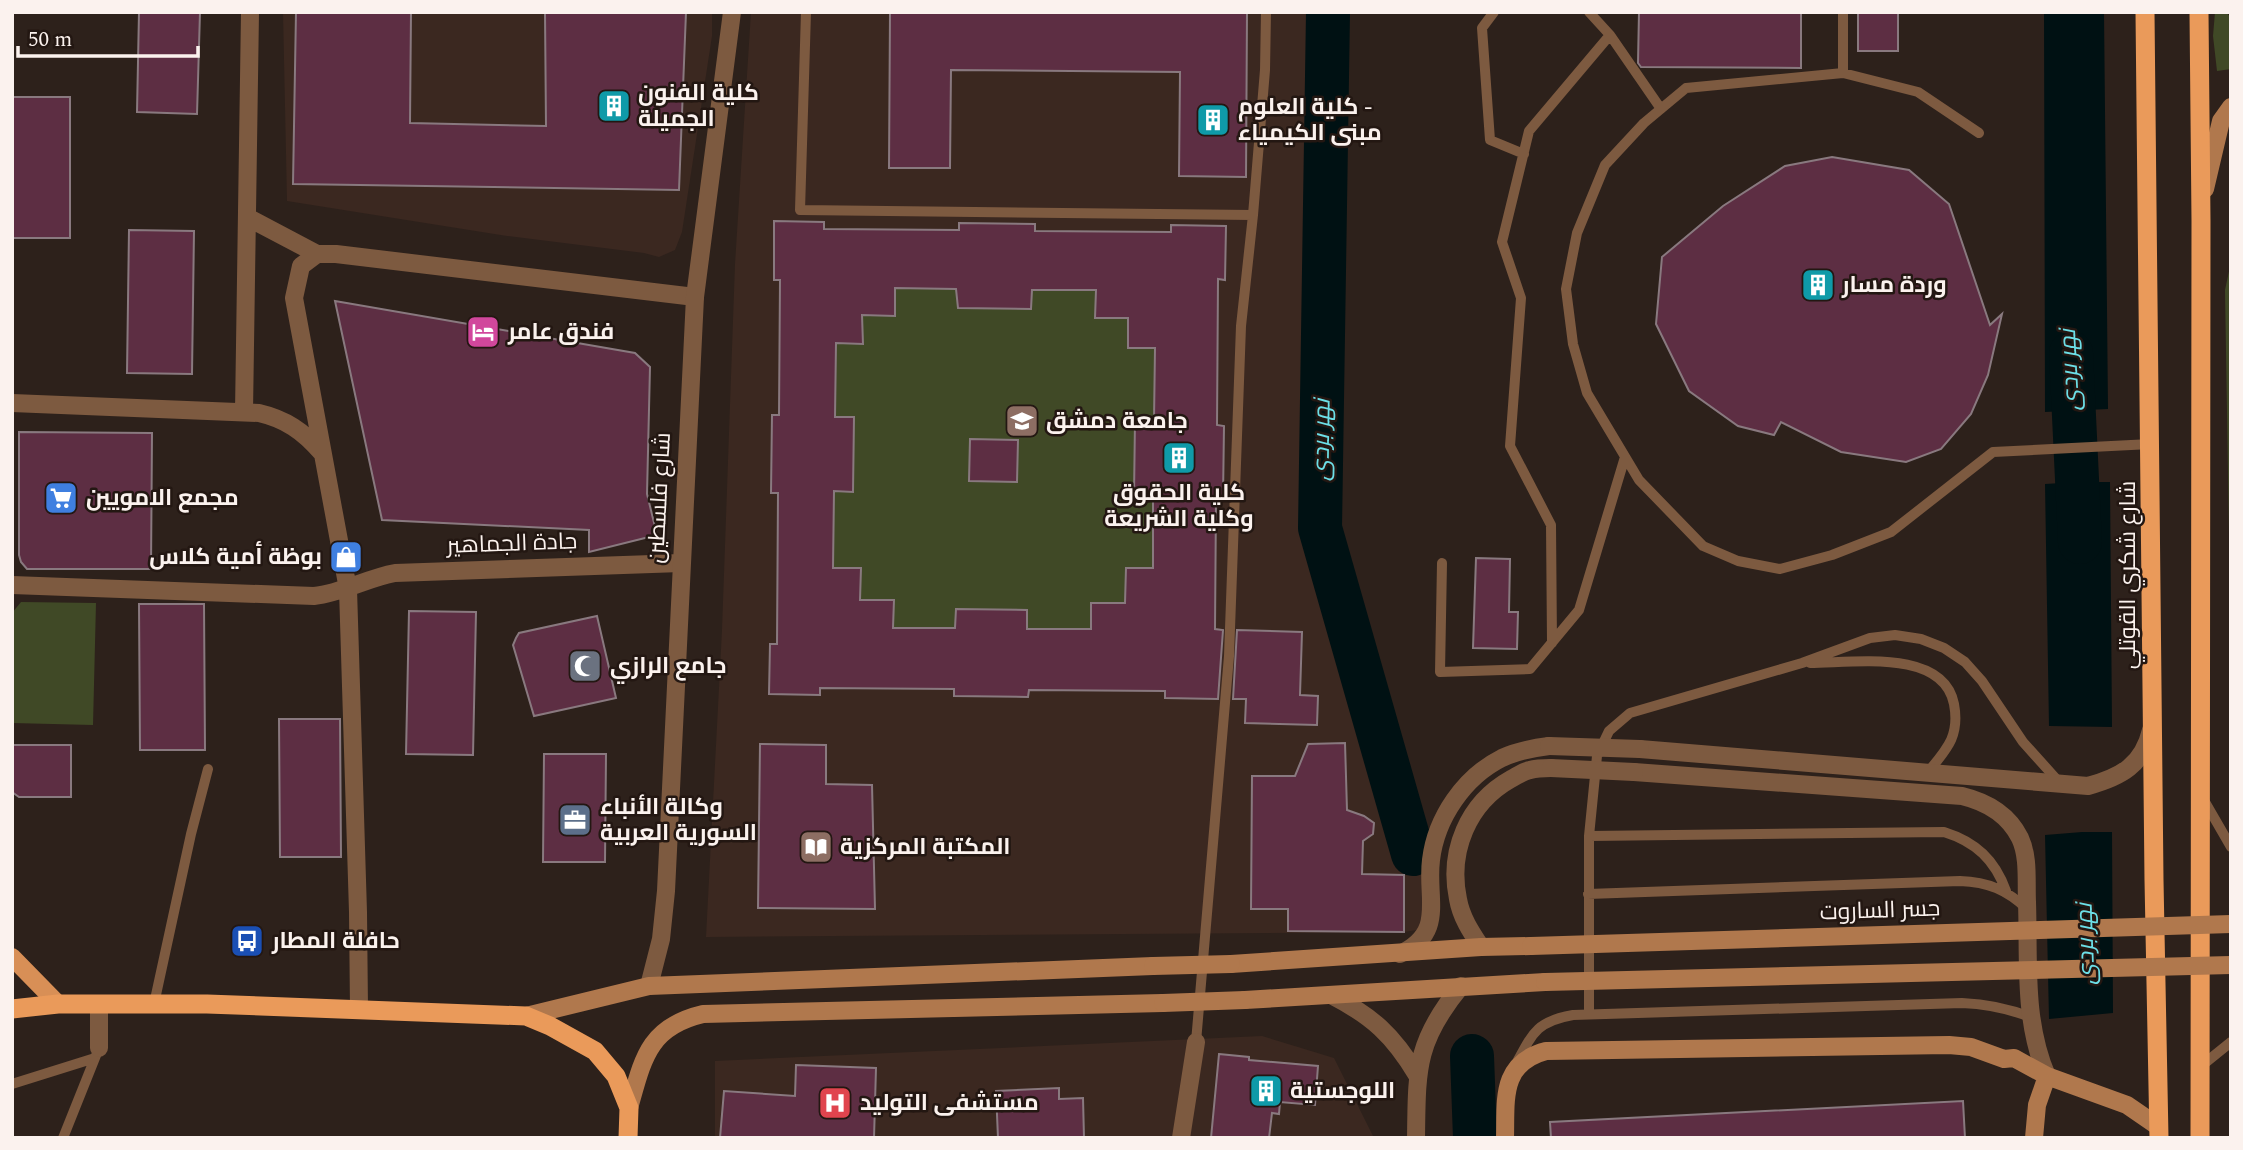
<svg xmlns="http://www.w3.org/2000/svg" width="2243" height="1150" viewBox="0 0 2243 1150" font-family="Spectral,Cairo,serif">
<rect width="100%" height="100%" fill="#2d211b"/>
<!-- built -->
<path fill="#3b2820" d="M283 12H712V36L682 232 675 250 659 257 644 253 507 236 287 201Z
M751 12H1309L1317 67 1316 578 1402 763 1437 858 1436 927 1404 932 706 937 722 630 735 264Z
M1262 1036 1334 1058 1374 1138H715V1061Z"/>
<!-- green -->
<path fill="#404926" d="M2215 12H2226L2231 18V69L2217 71 2213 36Z
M2231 262V657L2225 290Z
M895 288 956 289 958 308 1031 309 1032 290H1096V317L1128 318V348H1155L1154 420 1135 421 1134 496H1153V568H1126L1125 603H1091V629H1027V610L956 609 955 628H893V601L860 600V568H833L834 491H853L854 417H835L836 343 863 344 862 315H895Z
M21 602 96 603 93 725 12 723V613Z"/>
<!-- water -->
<path fill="#001113" d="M2044 12H2104L2108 409 2045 412Z
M2078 482H2110L2112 727 2049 726 2045 484Z
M2082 832H2112L2113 1013 2049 1019 2045 835Z"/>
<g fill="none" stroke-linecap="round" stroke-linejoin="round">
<!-- river -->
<path stroke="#001113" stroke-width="44" d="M1328 12 1320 528 1413 854
M2071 353 2080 542
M1472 1056 1475 1138"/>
</g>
<!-- building -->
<path fill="#5d2e43" stroke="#89797f" stroke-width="2" fill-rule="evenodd" d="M139 12H200L197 114 137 112Z
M296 12H411L410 123 546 126 545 12H686L679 190 293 184Z
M890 12H1247L1246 177 1179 176 1180 72 951 70 950 168H889Z
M1639 12H1801V68L1641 67 1638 63Z
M1858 12H1898V51H1858Z
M12 97H70V238H12Z
M1832 157 1909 170 1949 204 1990 325 2002 314 1988 375 1971 414 1941 449 1906 462 1841 452 1781 422 1774 435 1738 426 1689 391 1656 324 1662 257 1723 206 1785 166Z
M774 221 824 222V229L959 230V223L1035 224V231L1171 232V225L1226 226 1225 280 1218 279 1217 425 1224 426 1223 498H1216L1215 629 1223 630 1218 699 1165 698V691L1029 690 1028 697 954 696V689L820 688V695L769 694 770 644H777L778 493H771L772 415H779L780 280H774ZM895 288 956 289 958 308 1031 309 1032 290H1096L1095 318H1128V348H1155L1154 420H1135L1134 496H1153V568H1126L1125 603H1091V629H1027V610L956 609 955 628H893L894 600H860L861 568H833L834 491 853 492 854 417H835L836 343 863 344 862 315 895 316Z
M129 230 194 231 192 374 127 373Z
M335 301 635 353 650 367 647 494 657 535 589 552V530L382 520Z
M19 432 152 433 151 569H27L21 562 19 555Z
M970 439 1018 440 1017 482 969 481Z
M1476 558 1510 559 1509 612H1518L1517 649 1473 648Z
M139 604H204L205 750H140Z
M409 611 476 612 473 755 406 754Z
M597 616 616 698 534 716 513 645 516 638 519 633Z
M1237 630 1302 632 1300 695 1318 696 1317 725 1245 723 1246 699H1233Z
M279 719H340L341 857H280Z
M1345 743 1347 810 1364 816 1374 823 1373 834 1363 841 1362 874 1404 875V932L1288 931V909H1251L1252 776H1295L1308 744Z
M760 744 826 745V784L872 785 875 909 758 908Z
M12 745H71V797H19L12 792Z
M544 754H606L605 862H543Z
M1219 1054 1249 1057V1060L1318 1066 1315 1105 1280 1102 1279 1114 1272 1113 1269 1138H1211Z
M796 1065 876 1068 874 1138H720L724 1091 795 1096Z
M1059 1088V1099L1083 1098 1084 1138H998L996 1091Z
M1963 1101 1965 1138H1551L1550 1122Z"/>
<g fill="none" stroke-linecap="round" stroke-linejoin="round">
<!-- service -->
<path stroke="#7d5a40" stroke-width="10" d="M806 12 800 210 1253 215
M1494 12 1482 28 1490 140 1524 154
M1589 12 1610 35
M1843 73V12
M1979 133 1918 92 1843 73 1686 88 1644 123 1605 165 1577 233 1566 289 1573 344 1587 393 1639 480 1703 546 1738 561 1780 569 1832 555 1891 532 1993 452 2151 444
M1442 563 1440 672 1530 669 1579 610 1625 457
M1552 643 1551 525 1510 446 1521 298 1502 242 1529 131 1610 35 1661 109
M1810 663C1852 663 1943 648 1954 704 1960 736 1947 749 1928 772
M2205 802 2231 847
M1589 836 1944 832C1976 842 1995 860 2006 891
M1588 894 1960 881C1988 882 2007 890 2027 909
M154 1004 191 834 208 769
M1589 1014V836L1597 756 1609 731 1630 713 1802 663 1870 638 1895 635 1921 639 1944 648 1965 662 1982 681 2023 742 2059 782
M1196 1042 1229 656 1241 326 1253 215 1265 70 1266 12
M1517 1062C1533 1032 1538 1021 1573 1015L1962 1003C1987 1004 2007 1008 2030 1017
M2200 1067 2231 1042
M12 1084 95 1058
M63 1138 99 1048"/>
<!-- minor -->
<path stroke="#7d5a40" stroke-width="18" d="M247 217 317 254
M12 403 259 413C285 419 303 431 321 452
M244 412 250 12
M12 585 314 596C343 593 367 578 395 573L681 563
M99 1004V1048
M359 1009 358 912 348 589 294 298 301 266 317 254H336L695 297
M1181 1138 1196 1042"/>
<!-- tertiary -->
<path stroke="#7d5a40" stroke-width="18" d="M1640 749 2088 786C2121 777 2143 765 2151 730
M1634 772 1962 796C1987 802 2008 814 2020 838 2029 857 2026 881 2027 902 2029 960 2023 1021 2047 1076
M1481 947C1471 932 1461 917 1458 899 1448 851 1468 803 1511 779 1517 776 1523 771 1530 770 1537 768 1544 768 1551 768
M1400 954C1446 932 1426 899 1431 860 1436 818 1464 777 1502 758 1517 751 1533 748 1549 746
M649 986 661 939 666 891 695 297 732 12
M1331 995C1372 1016 1393 1035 1417 1075
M1416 1138C1417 1070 1415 1042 1461 986"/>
<!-- secondary -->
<path stroke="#b0784d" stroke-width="18" d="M2205 189 2221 121 2231 107
M1231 964 1481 947 1531 946
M1245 1000 1545 982
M526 1016 649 986 1153 966
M629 1108C643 1059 648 1027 703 1014L1163 1003
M1505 1138C1506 1100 1500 1063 1546 1051L1949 1045 1971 1047 2004 1059 2014 1058 2047 1076 2127 1105 2159 1127
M2034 1138 2037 1105 2047 1076"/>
<!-- primary -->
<path stroke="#d88f56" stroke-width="18" d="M12 957 58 1004"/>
<!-- trunk -->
<path stroke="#ea9a5a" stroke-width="19" d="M2145 12 2154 880 2159 1138
M2199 12 2201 221 2200 1138
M12 1009 58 1004H207L526 1016 550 1026 595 1051 616 1076 629 1108 628 1138"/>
<!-- tertiary-bridge -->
<path stroke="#7d5a40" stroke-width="18" d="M1549 746 1640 749
M1551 768 1634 772"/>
<!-- secondary-bridge -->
<path stroke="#b0784d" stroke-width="18" d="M1531 946 2231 924
M1153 966 1231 964
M1545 982 2231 965
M1163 1003 1245 1000"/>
</g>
<!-- icons -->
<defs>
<symbol id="building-square" viewBox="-11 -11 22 22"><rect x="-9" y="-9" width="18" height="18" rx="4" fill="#0f9aa8" stroke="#231712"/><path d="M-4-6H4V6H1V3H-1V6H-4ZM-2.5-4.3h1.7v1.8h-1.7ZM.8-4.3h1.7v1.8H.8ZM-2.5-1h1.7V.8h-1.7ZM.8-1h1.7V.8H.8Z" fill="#fff"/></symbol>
<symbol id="hotel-square" viewBox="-11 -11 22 22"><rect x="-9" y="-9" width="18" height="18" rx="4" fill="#d1479c" stroke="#231712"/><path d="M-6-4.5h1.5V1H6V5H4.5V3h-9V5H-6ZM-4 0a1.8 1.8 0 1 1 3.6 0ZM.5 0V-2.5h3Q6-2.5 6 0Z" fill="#fff"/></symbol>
<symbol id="university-square" viewBox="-11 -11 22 22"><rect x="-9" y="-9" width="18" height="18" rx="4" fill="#8d6e63" stroke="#231712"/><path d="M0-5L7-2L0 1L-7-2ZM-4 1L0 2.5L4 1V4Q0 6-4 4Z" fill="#fff"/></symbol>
<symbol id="supermarket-square" viewBox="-11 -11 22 22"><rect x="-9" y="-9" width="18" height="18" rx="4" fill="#3f7fe0" stroke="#231712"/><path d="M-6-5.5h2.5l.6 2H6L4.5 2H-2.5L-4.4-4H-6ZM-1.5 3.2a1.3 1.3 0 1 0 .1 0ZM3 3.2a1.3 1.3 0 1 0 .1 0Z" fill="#fff"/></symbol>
<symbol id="shop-square" viewBox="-11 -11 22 22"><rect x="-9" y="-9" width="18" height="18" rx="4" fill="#3f7fe0" stroke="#231712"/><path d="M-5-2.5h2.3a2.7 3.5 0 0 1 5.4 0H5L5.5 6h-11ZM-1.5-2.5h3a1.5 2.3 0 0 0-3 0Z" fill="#fff"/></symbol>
<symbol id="mosque-square" viewBox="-11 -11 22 22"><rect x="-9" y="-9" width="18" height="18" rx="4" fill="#6b7280" stroke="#231712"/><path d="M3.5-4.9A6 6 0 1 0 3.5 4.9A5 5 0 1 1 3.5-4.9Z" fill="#fff"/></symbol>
<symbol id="office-square" viewBox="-11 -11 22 22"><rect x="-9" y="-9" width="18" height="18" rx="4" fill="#5c6f8a" stroke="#231712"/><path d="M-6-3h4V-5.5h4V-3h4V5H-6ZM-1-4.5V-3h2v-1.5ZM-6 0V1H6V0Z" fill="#fff"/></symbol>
<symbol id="library-square" viewBox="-11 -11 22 22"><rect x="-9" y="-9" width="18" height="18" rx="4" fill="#8d6e63" stroke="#231712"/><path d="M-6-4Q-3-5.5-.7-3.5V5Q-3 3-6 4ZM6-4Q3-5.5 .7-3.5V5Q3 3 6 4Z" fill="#fff"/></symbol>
<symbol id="bus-square" viewBox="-11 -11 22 22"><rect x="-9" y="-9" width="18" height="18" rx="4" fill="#1a4fb4" stroke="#231712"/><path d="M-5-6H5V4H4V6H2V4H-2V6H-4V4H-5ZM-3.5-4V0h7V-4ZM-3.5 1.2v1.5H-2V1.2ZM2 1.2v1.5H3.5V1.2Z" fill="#fff"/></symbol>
<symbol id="hospital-square" viewBox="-11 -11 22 22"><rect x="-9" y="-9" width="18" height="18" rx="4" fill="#e0444e" stroke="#231712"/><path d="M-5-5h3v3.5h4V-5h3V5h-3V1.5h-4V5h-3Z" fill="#fff"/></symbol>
</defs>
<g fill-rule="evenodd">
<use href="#building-square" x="595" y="87" width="38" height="38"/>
<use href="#building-square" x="1194" y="101" width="38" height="38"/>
<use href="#building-square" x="1799" y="266" width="38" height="38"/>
<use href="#hotel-square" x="464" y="313" width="38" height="38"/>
<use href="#university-square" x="1003" y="402" width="38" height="38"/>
<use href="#building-square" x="1160" y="439" width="38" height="38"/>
<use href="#supermarket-square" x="42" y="479" width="38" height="38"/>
<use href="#shop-square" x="327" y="538" width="38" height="38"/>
<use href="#mosque-square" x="566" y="647" width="38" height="38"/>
<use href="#office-square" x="556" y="801" width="38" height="38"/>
<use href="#library-square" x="797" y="828" width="38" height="38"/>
<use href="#bus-square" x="228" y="922" width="38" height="38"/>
<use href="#building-square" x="1247" y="1072" width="38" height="38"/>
<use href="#hospital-square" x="816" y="1084" width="38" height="38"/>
</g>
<g text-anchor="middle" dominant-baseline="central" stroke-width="5" stroke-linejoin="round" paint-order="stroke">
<!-- poi labels -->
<g font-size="23" font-weight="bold" fill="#fbf2ee" stroke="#231712" text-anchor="start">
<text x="638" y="93">كلية الفنون<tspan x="638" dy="26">الجميلة</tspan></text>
<text x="1238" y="107">كلية العلوم -<tspan x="1238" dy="26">مبنى الكيمياء</tspan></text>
<text x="1842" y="285">وردة مسار</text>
<text x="508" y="332">فندق عامر</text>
<text x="1046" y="421">جامعة دمشق</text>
<text x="1179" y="493" text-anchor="middle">كلية الحقوق<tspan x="1179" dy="26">وكلية الشريعة</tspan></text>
<text x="86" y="498">مجمع الامويين</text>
<text x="322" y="557" text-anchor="end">بوظة أمية كلاس</text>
<text x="610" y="666">جامع الرازي</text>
<text x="600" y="807">وكالة الأنباء<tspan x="600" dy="26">السورية العربية</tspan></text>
<text x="840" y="847">المكتبة المركزية</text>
<text x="272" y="941">حافلة المطار</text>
<text x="1290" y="1091">اللوجستية</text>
<text x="860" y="1103">مستشفى التوليد</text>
</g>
<!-- street labels -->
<g font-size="23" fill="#fbf2ee" stroke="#231712">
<text transform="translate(660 498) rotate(-87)">شارع فلسطين</text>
<text transform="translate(512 544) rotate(-2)">جادة الجماهير</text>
<text transform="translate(2128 575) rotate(-90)">شارع شكري القوتلي</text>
<text transform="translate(1880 911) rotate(-2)">جسر الساروت</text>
</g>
<!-- water labels -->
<g font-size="24" font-style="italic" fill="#6cdfe7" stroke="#231712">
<text transform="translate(2070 370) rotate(-93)">نهر بردى</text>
<text transform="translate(1322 440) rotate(-89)">نهر بردى</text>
<text transform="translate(2086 944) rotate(-92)">نهر بردى</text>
</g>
</g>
<!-- border -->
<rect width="2243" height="1150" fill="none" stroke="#fbf2ee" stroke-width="28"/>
<!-- scale -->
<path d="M18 46v10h180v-10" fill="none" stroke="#fbf2ee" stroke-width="3.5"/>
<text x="28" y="46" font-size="21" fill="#fbf2ee" stroke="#231712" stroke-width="5" paint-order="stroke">50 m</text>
</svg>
